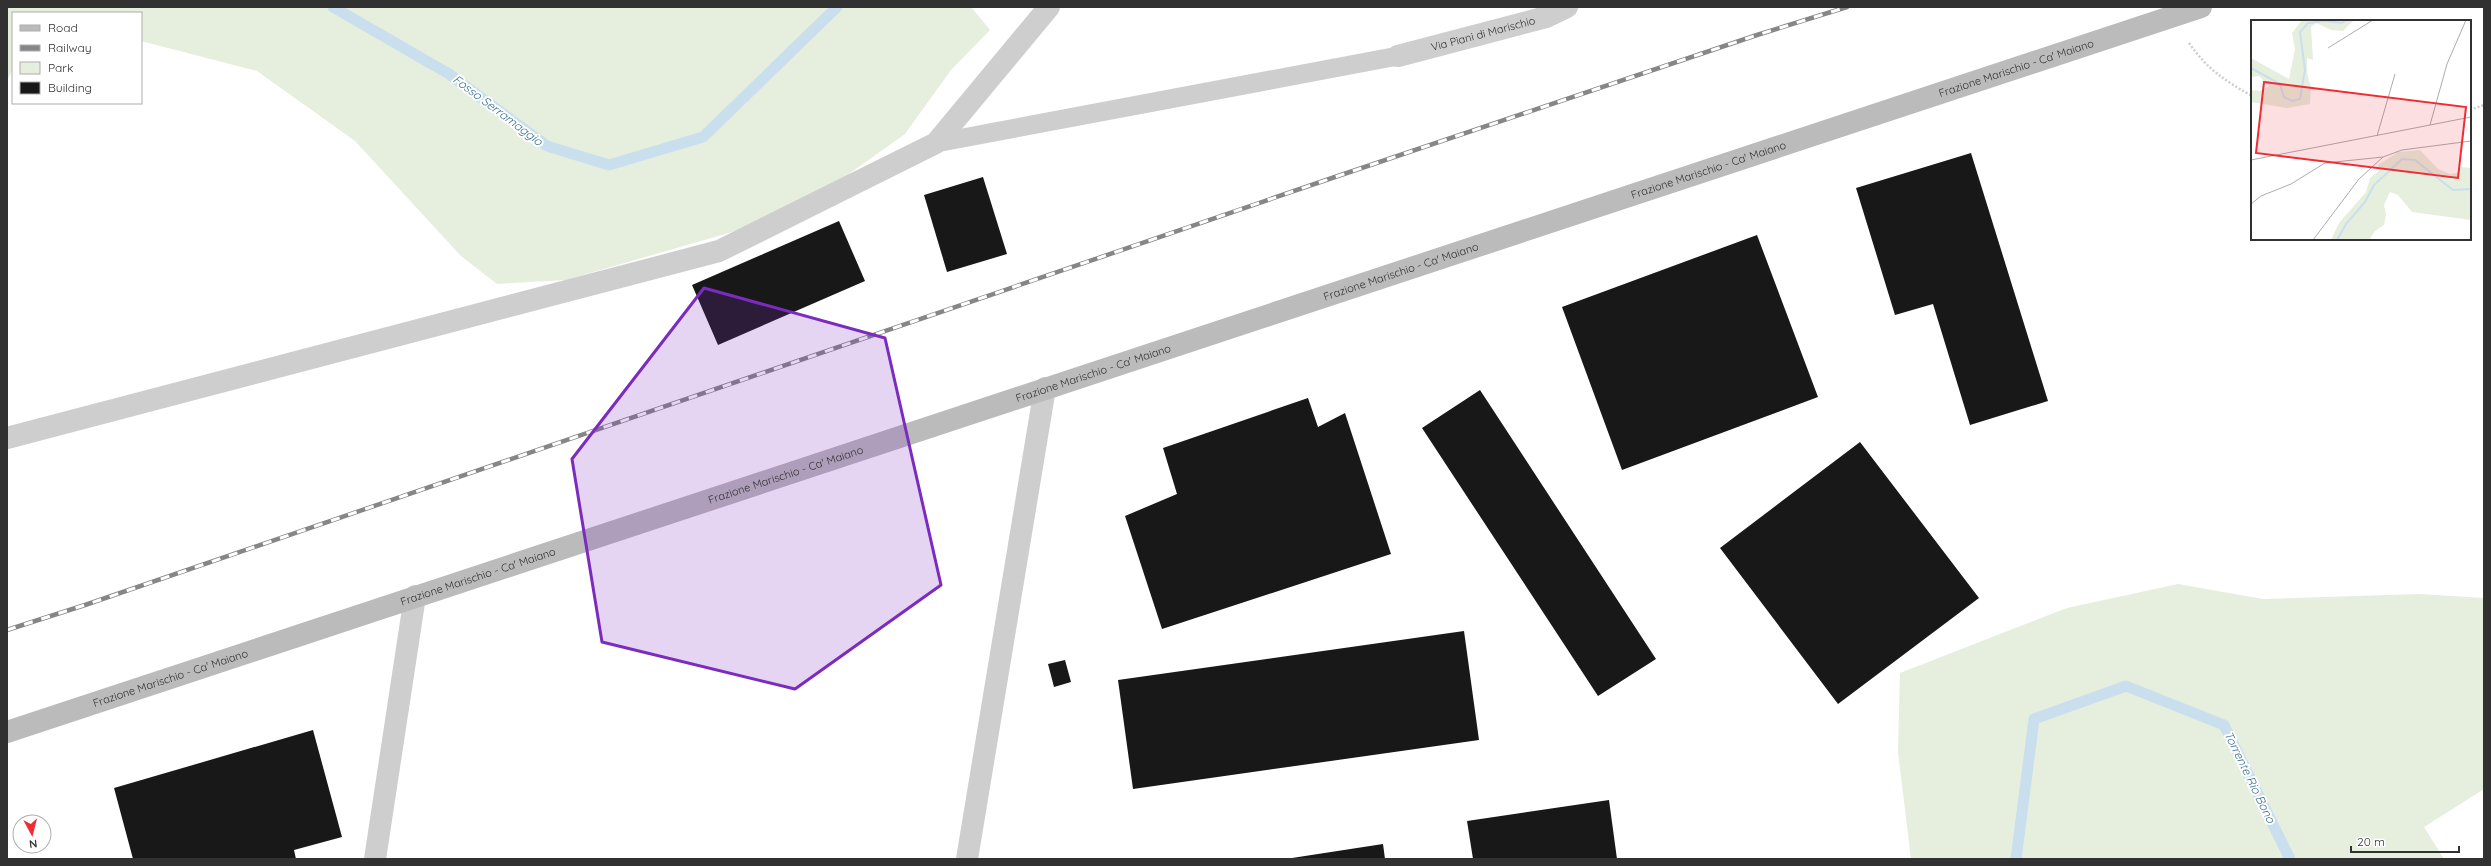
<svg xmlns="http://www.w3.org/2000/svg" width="2491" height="866" viewBox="0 0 2491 866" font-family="Quicksand,sans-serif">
<rect width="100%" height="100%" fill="#fff"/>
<!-- green -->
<path fill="#e6eede" d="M7 7H971L990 30 951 70 905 134 846 176 763 223 566 280 497 284 461 256 355 141 257 71 141 41V13H13V69L7 80Z
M2178 584 2263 599 2419 594 2484 598V789L2424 827 2444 859H1911L1898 752 1900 673 2067 608Z"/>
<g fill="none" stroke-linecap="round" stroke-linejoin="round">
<!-- stream -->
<path stroke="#cadfee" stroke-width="11" d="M333 7 449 74 547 146 609 165 703 137 837 7
M2016 859 2034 719 2126 686 2224 725 2290 859"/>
</g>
<!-- building -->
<path fill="#181818" d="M1971 153 2048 401 1970 425 1933 304 1895 315 1856 188Z
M983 177 1007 254 947 272 924 195Z
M839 221 865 281 718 345 692 285Z
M1757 235 1818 397 1622 470 1562 307Z
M1480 390 1656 659 1598 696 1422 428Z
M1308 398 1318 427 1345 413 1391 554 1162 629 1125 516 1177 494 1163 448Z
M1860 442 1979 598 1838 704 1720 548Z
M1464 631 1479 740 1133 789 1118 680Z
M1065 660 1071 682 1054 687 1048 664Z
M313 730 342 837 294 850 296 859H133L114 788Z
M1609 800 1617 859H1473L1467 821Z
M1383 844 1385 859H1292V858Z"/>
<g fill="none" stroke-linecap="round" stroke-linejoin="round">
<!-- path -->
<path stroke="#cecece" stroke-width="2.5" stroke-dasharray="2 2" stroke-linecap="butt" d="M2189 43C2208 70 2224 80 2252 96
M2470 110 2484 105"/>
<!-- service -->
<path stroke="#cecece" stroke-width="19" d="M936 143 1398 56"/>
<!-- minor -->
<g stroke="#cecece" stroke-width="22">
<path id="s1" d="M1398 56 1546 17 1567 7"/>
<path d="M7 438 719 251 936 143 1049 7"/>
<path d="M375 859 415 596"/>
<path d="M967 859 1045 388"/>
</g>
<!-- secondary -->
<path stroke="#bbb" stroke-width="22" id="s2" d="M7 732 2201 7"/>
<defs>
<path id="rail" d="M7 630 85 605 1332 178 1757 35 1847 7"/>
</defs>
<!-- rail casing -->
<use href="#rail" stroke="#868686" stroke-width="4.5"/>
<!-- rail -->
<use href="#rail" stroke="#fff" stroke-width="3" stroke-dasharray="9" stroke-linecap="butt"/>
</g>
<!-- marked area -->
<path fill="#7b2cbf" fill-opacity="0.2" stroke="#7b2cbf" stroke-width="3" stroke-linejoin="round" d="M704 288 885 338 941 585 795 689 602 642 572 459Z"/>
<g text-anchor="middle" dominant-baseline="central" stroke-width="4" stroke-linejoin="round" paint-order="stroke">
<!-- street labels -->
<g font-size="11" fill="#313131" stroke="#fff">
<text stroke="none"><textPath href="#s1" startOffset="88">Via Piani di Marischio</textPath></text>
<text stroke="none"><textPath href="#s2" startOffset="2116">Frazione Marischio - Ca' Maiano</textPath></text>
<text stroke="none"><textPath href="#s2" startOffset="1792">Frazione Marischio - Ca' Maiano</textPath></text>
<text stroke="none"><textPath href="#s2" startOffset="1468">Frazione Marischio - Ca' Maiano</textPath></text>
<text stroke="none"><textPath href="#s2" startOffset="1144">Frazione Marischio - Ca' Maiano</textPath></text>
<text stroke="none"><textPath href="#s2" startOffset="820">Frazione Marischio - Ca' Maiano</textPath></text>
<text stroke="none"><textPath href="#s2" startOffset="496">Frazione Marischio - Ca' Maiano</textPath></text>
<text stroke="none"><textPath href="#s2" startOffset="172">Frazione Marischio - Ca' Maiano</textPath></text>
</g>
<!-- water labels -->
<g font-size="12" font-style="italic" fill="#397098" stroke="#fff">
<text transform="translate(498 110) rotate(37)">Fosso Serramaggio</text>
<text transform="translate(2250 777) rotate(64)">Torrente Rio Bono</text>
</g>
</g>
<!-- overview -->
<g transform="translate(2251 20)">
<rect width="220" height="220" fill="#fff"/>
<path d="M51 0H103L92 11 80 10 65 3 60 7 62 40 56 38V53L60 67 59 84 36 88 0 82V70L9 71 18 66 8 56 0 57V38L38 59 44 29 41 13ZM169 130 187 149 199 154 206 153 210 147 220 148V200L161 192 147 175 139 172 133 185 135 195 133 205 124 211 118 220H80L88 203 115 172 119 158 129 150 127 145 147 132Z" fill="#e6eede"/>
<path fill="none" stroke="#cadfee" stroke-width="2" d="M0 48 29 64 33 77 41 81 49 79 54 50 49 12 57 3 74 1 91 3 95 0M86 220 95 204 114 182 123 165 151 139 164 140 202 170 220 169"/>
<path fill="none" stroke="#adadad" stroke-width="1" d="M77 28 122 0M179 105 196 44 215 0M126 116 144 54M0 140 220 97M0 184 10 176 40 164 74 143 132 137M62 220 108 159 132 137 151 130 220 121"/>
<path fill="#ee2c33" fill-opacity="0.15" stroke="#ee2c33" stroke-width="2" d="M13 62 215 87 207 158 5 133Z"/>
<rect width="220" height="220" fill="none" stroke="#313131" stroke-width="2"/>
</g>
<!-- border -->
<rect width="2491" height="866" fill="none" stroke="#313131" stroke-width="16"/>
<!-- legend -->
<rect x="12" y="12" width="130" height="92" fill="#ffffff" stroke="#adadad"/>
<rect x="20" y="25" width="20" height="6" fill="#bbbbbb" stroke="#adadad"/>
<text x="48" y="32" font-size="12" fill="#313131">Road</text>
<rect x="20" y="45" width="20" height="6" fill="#868686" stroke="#adadad"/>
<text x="48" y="52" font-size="12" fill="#313131">Railway</text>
<rect x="20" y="62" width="20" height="12" fill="#e6eede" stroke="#adadad"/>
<text x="48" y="72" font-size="12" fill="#313131">Park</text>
<rect x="20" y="82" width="20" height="12" fill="#181818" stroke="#adadad"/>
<text x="48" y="92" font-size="12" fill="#313131">Building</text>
<!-- north arrow -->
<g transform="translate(32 834) rotate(173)"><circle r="19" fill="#ffffff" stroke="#adadad"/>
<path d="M0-3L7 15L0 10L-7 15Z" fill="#ee2c33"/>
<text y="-6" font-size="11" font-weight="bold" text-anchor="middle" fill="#313131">N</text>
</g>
<!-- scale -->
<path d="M2351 846v6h108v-6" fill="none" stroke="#313131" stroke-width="2"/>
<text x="2357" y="846" font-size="12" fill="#313131" stroke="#ffffff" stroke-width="3" paint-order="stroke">20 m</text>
</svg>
